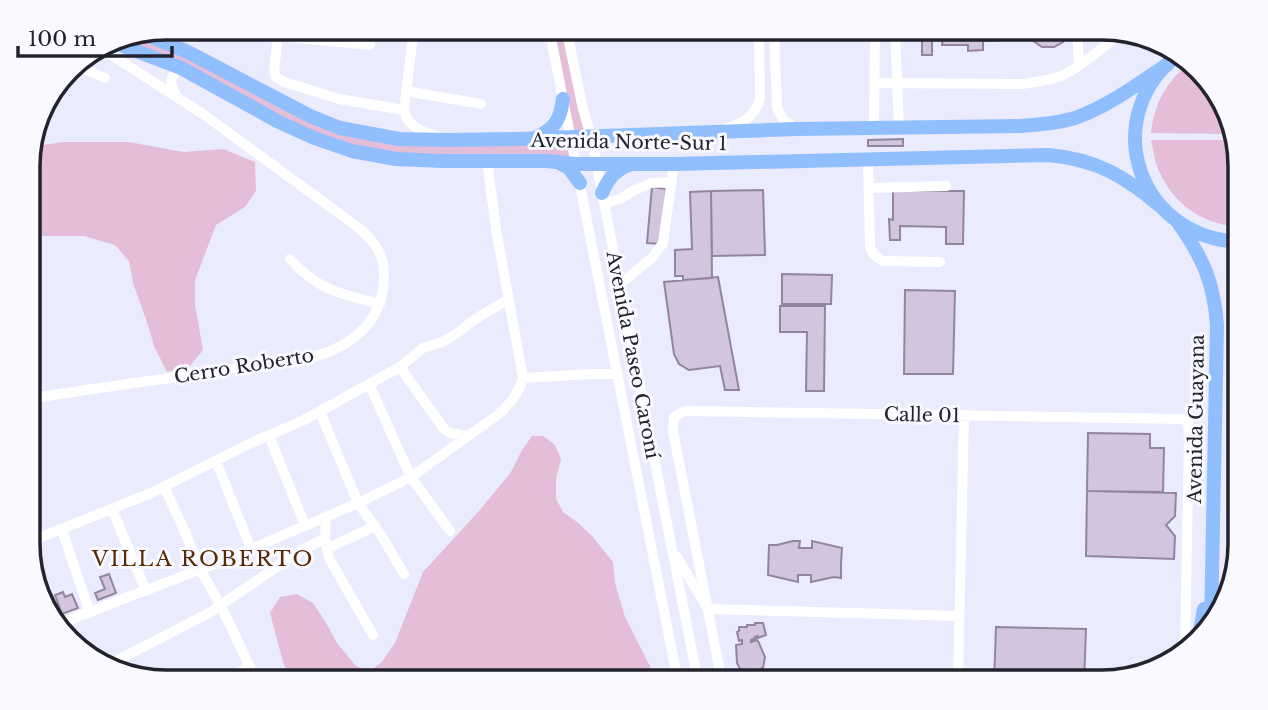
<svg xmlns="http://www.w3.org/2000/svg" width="1268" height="710" viewBox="0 0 1268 710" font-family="'Libre Baskerville',serif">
<rect width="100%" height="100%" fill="#eaebfc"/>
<!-- green -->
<path fill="#e4bdd9" d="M549 28H566L591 136 571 137 576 164 352 151 114 38 142 33 295 109 379 136H571Z
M1189 64 1217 90 1231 130 1226 134 1151 133C1154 105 1166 81 1189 64Z
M1151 140H1225L1237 152 1240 227C1201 224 1171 203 1157 166 1154 158 1153 148 1151 140Z
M63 142H129L183 152 223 149 255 162 256 191 245 207 216 225 195 280V305L203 350 189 367 167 372 154 346 148 325 133 283 129 261 115 245 84 236H43L29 237 30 147Z
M532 436H543L555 445 561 459 556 478V499L563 512 577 522 592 536 613 562 615 583 625 617 658 682H292L283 662 270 613 280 597 297 594 313 603 325 621 337 643 356 666 369 671 381 663 395 643 423 572 479 511 511 472 522 450Z"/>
<!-- building -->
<path fill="#d3c5de" stroke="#93859d" stroke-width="2" d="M922 28H1069V31L1063 42 1054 47H1042L1032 40 1027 31 1023 32 1022 39 983 41V50L968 51V45H942L943 33H932V55H922Z
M903 139V146H868V140Z
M652 187 666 189 661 244 647 243Z
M763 190 765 255 712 256 711 191Z
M711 191 712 278 683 280V276H675V250L692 249 690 192Z
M893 191H964L963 244H946V227L900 226V240H890L889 219 893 220Z
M782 274 832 275 831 304H782Z
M718 277 739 390H725L720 366 689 370 679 364 674 354 664 282Z
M905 290 955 291 953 374H904Z
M780 306H825L824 391H806L807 332H780Z
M1088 433 1150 434V448H1164L1163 492 1087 491Z
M1087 491 1176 493 1175 516 1166 525 1175 536 1174 559 1086 556Z
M793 541H800L799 548H812V541L842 548 841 563V578L834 577 811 582V575H798V582L768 575 769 545H777Z
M109 574 116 593 98 600 95 593 105 589 100 577Z
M63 592 65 597 72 594 78 608 62 614 55 595Z
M755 623H763L766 635 758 638V636L755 637 756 638 751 640V642L757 640 759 643 765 657 763 668 757 670 758 672 763 671V673L774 670 776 682H748L747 676 749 675 748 672 742 673 737 663 736 645 742 644V640L739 641 737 632 739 631V627H747V625H755Z
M996 627 1086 629 1084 682H994Z"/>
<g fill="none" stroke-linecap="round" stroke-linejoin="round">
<!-- minor -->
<path stroke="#fff" stroke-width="10" d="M279 28 274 71 276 77 284 82 339 99 404 110
M414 28 404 110C407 128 424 132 439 137
M549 28 678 682
M566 28 583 109 591 136 698 682
M774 28 777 108 783 119 796 129
M895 28 899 128
M1077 28 1079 65
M278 36 370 45
M73 64 105 78
M875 83 1022 84C1035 82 1048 81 1061 76 1083 66 1102 47 1121 33
M406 91 481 104
M176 95C169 83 169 77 181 68
M874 128 875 28
M725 129C742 123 755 117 760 99L759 28
M868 160 870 247 874 255 883 261 940 262
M868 188 946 186
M604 203 620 199 635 190 651 183 671 182
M290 259C318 290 340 294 380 304
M619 285 653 257 663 243 674 164
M400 367 444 429 450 433 467 436
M523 378 592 374H618
M369 384 411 477 450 531
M29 399C103 386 178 378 252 366 279 362 311 361 335 349 360 337 379 318 383 289 387 261 380 246 359 228L203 114 99 47
M320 412 358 503 381 535 404 574
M269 436 305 525
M216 461 251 549
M164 487 182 525 200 569 221 606 250 667 255 682
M112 509 146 591
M326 517 325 538 329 558 373 635
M62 530 90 613
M29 542 151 493 249 444 304 420 400 367 423 348 442 342 456 334 477 318 509 299
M327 549 375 526
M677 557 708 609 959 616
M56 625 232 557 358 503 411 477 499 414C511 403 518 394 523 378L496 229 487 161
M106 666 209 613 299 552 325 538
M216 682 250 667
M722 682 673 431 674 417 684 411 1183 419 1188 423 1189 435 1185 651
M958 682 964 415"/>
<!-- major -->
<path stroke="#91bffe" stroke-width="14" d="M142 33 188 52 310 116 340 128 399 139 448 140 518 139 796 129 1020 126C1039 125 1058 123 1075 118 1109 106 1137 84 1167 65
M110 41 181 68 279 122 314 138 352 151 396 159 443 161H546L576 164H674L1048 155C1095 159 1125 176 1160 206
M1179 54C1097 116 1137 238 1240 242
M535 138C555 128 560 121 563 99
M561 164 569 168 580 183
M602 193C608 180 614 170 629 165
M1179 224C1203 258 1214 283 1217 325L1211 624
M1199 637 1204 609"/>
</g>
<g text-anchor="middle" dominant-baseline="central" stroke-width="6" stroke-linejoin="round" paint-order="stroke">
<!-- street labels -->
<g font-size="19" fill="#23232d" stroke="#f9f9ff">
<text transform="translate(629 142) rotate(1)">Avenida Norte-Sur 1</text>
<text transform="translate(633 355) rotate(79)">Avenida Paseo Caroní</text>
<text transform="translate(244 366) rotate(-9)">Cerro Roberto</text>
<text transform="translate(922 415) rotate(1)">Calle 01</text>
<text transform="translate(1196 419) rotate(-89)">Avenida Guayana</text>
</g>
<!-- neighbourhood labels -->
<g font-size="21" letter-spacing="2" fill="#562a04" stroke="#f9f9ff">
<text x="203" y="559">VILLA ROBERTO</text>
</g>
</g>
<!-- crop -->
<path d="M0 0H1268V710H0ZM166 40H1102A126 126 0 0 1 1228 166V544A126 126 0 0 1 1102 670H166A126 126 0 0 1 40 544V166A126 126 0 0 1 166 40Z" fill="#f9f9ff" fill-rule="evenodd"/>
<path fill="none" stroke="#23232d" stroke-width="3.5" d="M166 40H1102A126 126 0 0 1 1228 166V544A126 126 0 0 1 1102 670H166A126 126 0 0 1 40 544V166A126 126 0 0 1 166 40Z"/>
<!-- scale -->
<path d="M18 46v10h154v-10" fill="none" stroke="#23232d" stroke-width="3.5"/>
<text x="28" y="46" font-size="21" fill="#23232d" stroke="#f9f9ff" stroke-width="5" paint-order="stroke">100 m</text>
</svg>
